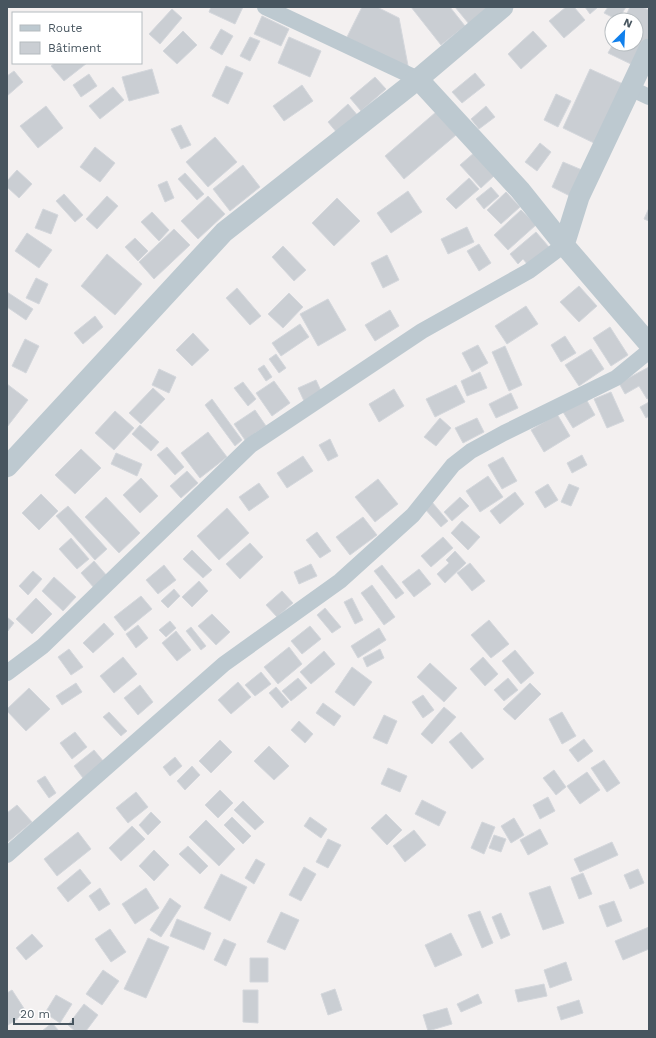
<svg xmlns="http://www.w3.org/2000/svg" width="656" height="1038" viewBox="0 0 656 1038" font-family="'Work Sans',sans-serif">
<rect width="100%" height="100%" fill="#f3f0f0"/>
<!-- building -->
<path fill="#caced3" stroke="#d4d7dc" d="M211 7H243L235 24 209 12Z
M362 7H377L399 18 409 71 346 39Z
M411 7H450L465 26 441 45Z
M455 7H490L469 24Z
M566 7H574L585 20 564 38 549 21Z
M585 7H598L590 14Z
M608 7H626L618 20 604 13Z
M630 7H642L649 10V37L635 66 608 53 613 44H636V20H624Z
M172 9 182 18 160 44 149 34Z
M262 16 289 29 281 46 254 34Z
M221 29 233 36 222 55 210 48Z
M183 31 197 45 177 64 163 51Z
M533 31 547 46 521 69 508 54Z
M250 37 260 41 250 61 240 56Z
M289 37 321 51 310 77 278 63Z
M55 63H87L64 81 51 66Z
M226 66 243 73 228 104 212 96Z
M152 69 159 93 129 101 122 77Z
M590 69 623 84 596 144 563 128Z
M14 71 23 82 7 96V76Z
M475 73 485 85 462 103 452 92Z
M89 74 97 86 81 97 73 85Z
M375 77 386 89 361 111 350 98Z
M302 85 313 101 284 121 273 106Z
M113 87 124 100 100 119 89 106Z
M556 94 571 101 558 127 544 120Z
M348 104 359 117 338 134 328 122Z
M46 106 63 128 38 148 20 126Z
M486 106 495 117 479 129 471 119Z
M436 112 456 135 404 179 385 156Z
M181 125 191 145 181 149 171 129Z
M215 137 237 162 208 187 186 162Z
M540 143 551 152 537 171 525 162Z
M95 147 115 163 100 182 80 167Z
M475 152 495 175 481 188 460 165Z
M563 162 582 170 570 196 552 187Z
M243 165 260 187 230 211 213 189Z
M17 170 32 184 19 198 7 187V181Z
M185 173 204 194 197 200 178 179Z
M469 178 479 189 456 209 446 199Z
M167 181 174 198 165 202 158 185Z
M491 187 499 196 484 209 476 199Z
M408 191 422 212 391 233 377 213Z
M506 192 520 207 501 224 487 210Z
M64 194 83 215 75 222 56 201Z
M107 196 118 206 97 229 86 219Z
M208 196 225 214 198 239 181 221Z
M337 198 360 221 334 246 312 223Z
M649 208V221L644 219Z
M43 209 58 215 51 234 35 228Z
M521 210 536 225 508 250 494 235Z
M152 212 169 230 159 241 141 222Z
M467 227 474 242 448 254 441 239Z
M174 229 190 245 154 279 139 262Z
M536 232 549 247 528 265 523 259 518 264 510 254Z
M27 233 52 250 39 268 15 251Z
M135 238 148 251 138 261 125 247Z
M479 244 491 263 479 271 467 251Z
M283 246 306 270 294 281 272 257Z
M107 254 142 284 115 315 81 286Z
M387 255 399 280 383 288 371 263Z
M36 278 48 284 39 304 26 298Z
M579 286 597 306 579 322 560 302Z
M237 288 261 316 250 325 226 298Z
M7 292 33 309 26 320 7 307Z
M289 293 303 307 283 328 268 314Z
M328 299 346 330 318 346 300 314Z
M526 306 538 324 507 344 495 326Z
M390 310 399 326 375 341 365 325Z
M95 316 103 327 83 344 74 333Z
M300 324 309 337 281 356 272 343Z
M610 327 628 355 611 366 593 338Z
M193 333 209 350 192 366 176 350Z
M565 336 576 353 561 362 551 345Z
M25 339 39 346 26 373 12 366Z
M478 345 488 363 472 372 462 353Z
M505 346 522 385 509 391 492 352Z
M591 349 604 369 579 386 565 365Z
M276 354 286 368 279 373 269 359Z
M264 365 272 377 266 381 258 369Z
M649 367V398L647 399 639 386 625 394 619 383Z
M159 369 176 377 169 393 152 385Z
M480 372 487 388 467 396 461 381Z
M316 380 322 393 304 401 298 388Z
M274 381 290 403 272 416 256 393Z
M243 382 256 399 248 406 234 388Z
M7 384 28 400 7 427Z
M456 385 465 402 435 417 426 399Z
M153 388 165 399 141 424 129 413Z
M394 389 404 406 379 422 369 404Z
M611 392 624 421 607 428 594 399Z
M511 393 518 408 496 418 489 404Z
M212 399 242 440 235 446 205 405Z
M586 399 595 415 573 428 563 412Z
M649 402V416L646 418 640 407Z
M255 410 266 426 245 440 234 424Z
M115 411 134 428 114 450 95 433Z
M557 414 570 436 544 452 531 430Z
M440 418 451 428 436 446 424 437Z
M477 418 484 432 463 443 455 428Z
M140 425 159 442 151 451 132 434Z
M208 432 227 457 200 478 181 453Z
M330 439 338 456 328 461 319 445Z
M167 447 184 467 175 475 157 455Z
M81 449 101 468 75 494 55 475Z
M116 453 142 464 137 476 111 464Z
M582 455 587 465 572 473 567 463Z
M303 456 313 471 287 488 277 473Z
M503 457 517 481 502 489 488 465Z
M187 471 198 483 181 498 170 486Z
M488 476 503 497 480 512 466 491Z
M141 478 158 496 140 513 123 495Z
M378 479 398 504 375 522 355 497Z
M259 483 269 497 249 511 239 497Z
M548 484 558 500 545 508 535 492Z
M569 484 579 488 571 506 561 502Z
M515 492 524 504 500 524 490 511Z
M41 494 58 511 39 530 22 513Z
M106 497 140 533 119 553 85 517Z
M460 497 469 506 452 521 444 512Z
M432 502 448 521 441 527 424 508Z
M68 506 107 549 95 560 56 516Z
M227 508 249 533 219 560 197 536Z
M363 517 377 535 350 555 336 537Z
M462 521 480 537 468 550 451 533Z
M317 532 331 551 320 558 306 540Z
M443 537 453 548 431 567 421 556Z
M71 538 89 559 77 569 59 549Z
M250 543 263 557 240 579 226 564Z
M192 550 212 570 203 578 183 559Z
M455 551 466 563 445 583 437 574 449 563 446 560Z
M94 561 108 577 95 589 81 573Z
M470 563 485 581 472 591 457 573Z
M311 564 317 576 299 584 294 572Z
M164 565 176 580 158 594 146 580Z
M382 565 404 593 396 599 374 571Z
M419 569 431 584 414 597 402 582Z
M33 571 42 579 28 595 19 586Z
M54 577 76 597 63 611 42 591Z
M199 581 208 591 192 607 182 597Z
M372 585 395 617 384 625 361 593Z
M174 589 180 596 168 608 161 601Z
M282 591 293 603 277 617 266 605Z
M141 596 152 609 125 631 114 617Z
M36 598 52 614 32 634 16 619Z
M352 598 363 620 355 624 344 602Z
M325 608 341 627 332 633 317 615Z
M212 614 230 632 216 645 198 626Z
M7 617 14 623 7 632Z
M489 620 509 644 491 658 471 635Z
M170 621 176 628 166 637 159 630Z
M104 623 114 634 93 653 83 643Z
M138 625 148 638 136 648 126 634Z
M310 626 321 639 302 654 291 641Z
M191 627 206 646 201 650 186 631Z
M379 628 386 640 358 658 351 646Z
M176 631 191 650 177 661 162 643Z
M289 647 302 664 278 684 264 667Z
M69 649 83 667 71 675 58 657Z
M380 649 384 658 367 667 363 658Z
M515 650 534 673 521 684 502 661Z
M324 651 335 664 311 684 300 672Z
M123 657 137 674 114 693 100 676Z
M483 657 498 674 485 686 470 669Z
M430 663 457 688 444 702 417 677Z
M352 667 372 682 354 706 335 692Z
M261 672 271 684 255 696 245 685Z
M298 678 307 688 291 701 282 691Z
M508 678 518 690 504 701 494 690Z
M238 682 251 697 231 714 218 700Z
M76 683 82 692 62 705 56 696Z
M530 683 541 694 515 720 503 709Z
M140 685 153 702 138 715 124 698Z
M276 687 289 702 282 708 269 693Z
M29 688 50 709 26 731 7 711V709Z
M423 695 434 710 423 718 412 702Z
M323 703 341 716 334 726 316 713Z
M444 707 456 717 432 744 421 734Z
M109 712 127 731 121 736 103 717Z
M562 712 576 736 562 744 549 719Z
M384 715 397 721 387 744 373 738Z
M299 721 313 734 305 743 291 730Z
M75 732 87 747 72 759 60 743Z
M461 732 484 759 472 769 449 742Z
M584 739 593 751 578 762 569 750Z
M220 740 232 752 211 773 199 761Z
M269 746 289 766 274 780 254 761Z
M94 750 104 762 83 778 74 766Z
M175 757 182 766 170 776 163 767Z
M604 760 620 783 607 792 591 768Z
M192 766 200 775 185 790 177 781Z
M388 768 407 776 400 792 381 784Z
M554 770 566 787 556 795 543 778Z
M587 772 600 790 580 804 567 786Z
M45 776 56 793 49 798 37 781Z
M220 790 233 803 218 818 205 805Z
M136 792 148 807 128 823 116 808Z
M548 797 555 811 540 819 533 805Z
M422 800 446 812 439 826 415 814Z
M243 801 264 822 255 830 234 810Z
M17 805 32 822 8 842 7 841V813Z
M151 812 161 822 148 835 139 825Z
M386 814 402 830 387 845 371 828Z
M232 817 251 836 243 844 224 825Z
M310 817 327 829 321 838 304 826Z
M514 818 524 835 511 843 501 826Z
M206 820 235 849 219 866 189 837Z
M482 822 495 827 484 854 471 848Z
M132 826 145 839 121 861 109 848Z
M540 829 548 844 528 855 520 840Z
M414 830 426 845 405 862 393 846Z
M78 832 91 849 57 876 44 859Z
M494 835 506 839 501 852 489 848Z
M328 839 341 845 328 868 316 862Z
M612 842 618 855 580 872 574 859Z
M188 846 208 866 200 874 179 854Z
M154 850 169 865 154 881 139 866Z
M256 859 265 864 254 884 245 878Z
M304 867 316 874 301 901 289 895Z
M80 869 91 883 68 902 57 888Z
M638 869 644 883 630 889 624 875Z
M583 873 592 894 579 899 571 878Z
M221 874 247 887 230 921 204 908Z
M550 886 564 923 543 930 529 893Z
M100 888 110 904 99 911 89 896Z
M146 888 159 908 135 924 122 904Z
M170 898 181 906 161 937 150 930Z
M614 901 622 921 607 927 599 906Z
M480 911 493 943 482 948 468 915Z
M281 912 299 920 285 950 267 942Z
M501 913 510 935 501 939 492 917Z
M177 919 211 933 204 950 170 936Z
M649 927V949L623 960 615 941Z
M110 929 126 952 111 962 95 939Z
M451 933 462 955 435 967 425 945Z
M32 934 43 946 26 960 16 948Z
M148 938 169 947 146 998 124 989Z
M224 939 236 944 226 966 214 960Z
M250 958H268V982H250Z
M566 962 572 980 550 988 544 970Z
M103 970 119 981 102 1005 86 994Z
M544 984 547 996 518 1002 515 990Z
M335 989 342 1010 328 1015 321 994Z
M12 990 27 1013 8 1025 7 993Z
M243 990H258V1023L243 1022Z
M478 994 482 1003 461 1012 457 1004Z
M56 995 72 1004 60 1023 45 1013Z
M579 1000 583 1013 561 1020 557 1007Z
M84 1004 98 1015 86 1031H75L68 1025Z
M447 1008 452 1024 428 1031 423 1015Z
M52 1023 59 1031H42Z"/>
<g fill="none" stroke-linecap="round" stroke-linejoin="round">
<!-- minor -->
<path stroke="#bdc9d0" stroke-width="16" d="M265 7 418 79
M630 88 649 97
M7 673 43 646 251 445 422 331 529 271 564 245
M7 855 224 664 340 581 413 515 453 465 471 451 504 433 616 378 649 351"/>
<!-- tertiary -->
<path stroke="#bdc9d0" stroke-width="21" d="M418 79 520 190 564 245 649 344
M564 245 579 197 649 49
M7 467 224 232 418 79 503 7"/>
</g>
<!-- border -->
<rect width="656" height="1038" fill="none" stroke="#47555f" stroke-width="16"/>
<!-- legend -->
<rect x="12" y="12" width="130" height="52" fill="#ffffff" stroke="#b5bbbf"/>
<rect x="20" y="25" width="20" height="6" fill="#bdc9d0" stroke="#b5bbbf"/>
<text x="48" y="32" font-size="12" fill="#47555f">Route</text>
<rect x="20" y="42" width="20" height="12" fill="#caced3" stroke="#b5bbbf"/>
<text x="48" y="52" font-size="12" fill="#47555f">Bâtiment</text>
<!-- north arrow -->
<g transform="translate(624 32) rotate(24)"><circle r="19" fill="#ffffff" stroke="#b5bbbf"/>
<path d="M0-3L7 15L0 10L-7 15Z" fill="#1180ec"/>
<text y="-6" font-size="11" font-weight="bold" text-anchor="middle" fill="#47555f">N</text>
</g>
<!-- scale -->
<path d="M14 1018v6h59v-6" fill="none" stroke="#47555f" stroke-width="2"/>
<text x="20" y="1018" font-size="12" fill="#47555f" stroke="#ffffff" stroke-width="3" paint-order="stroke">20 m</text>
</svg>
